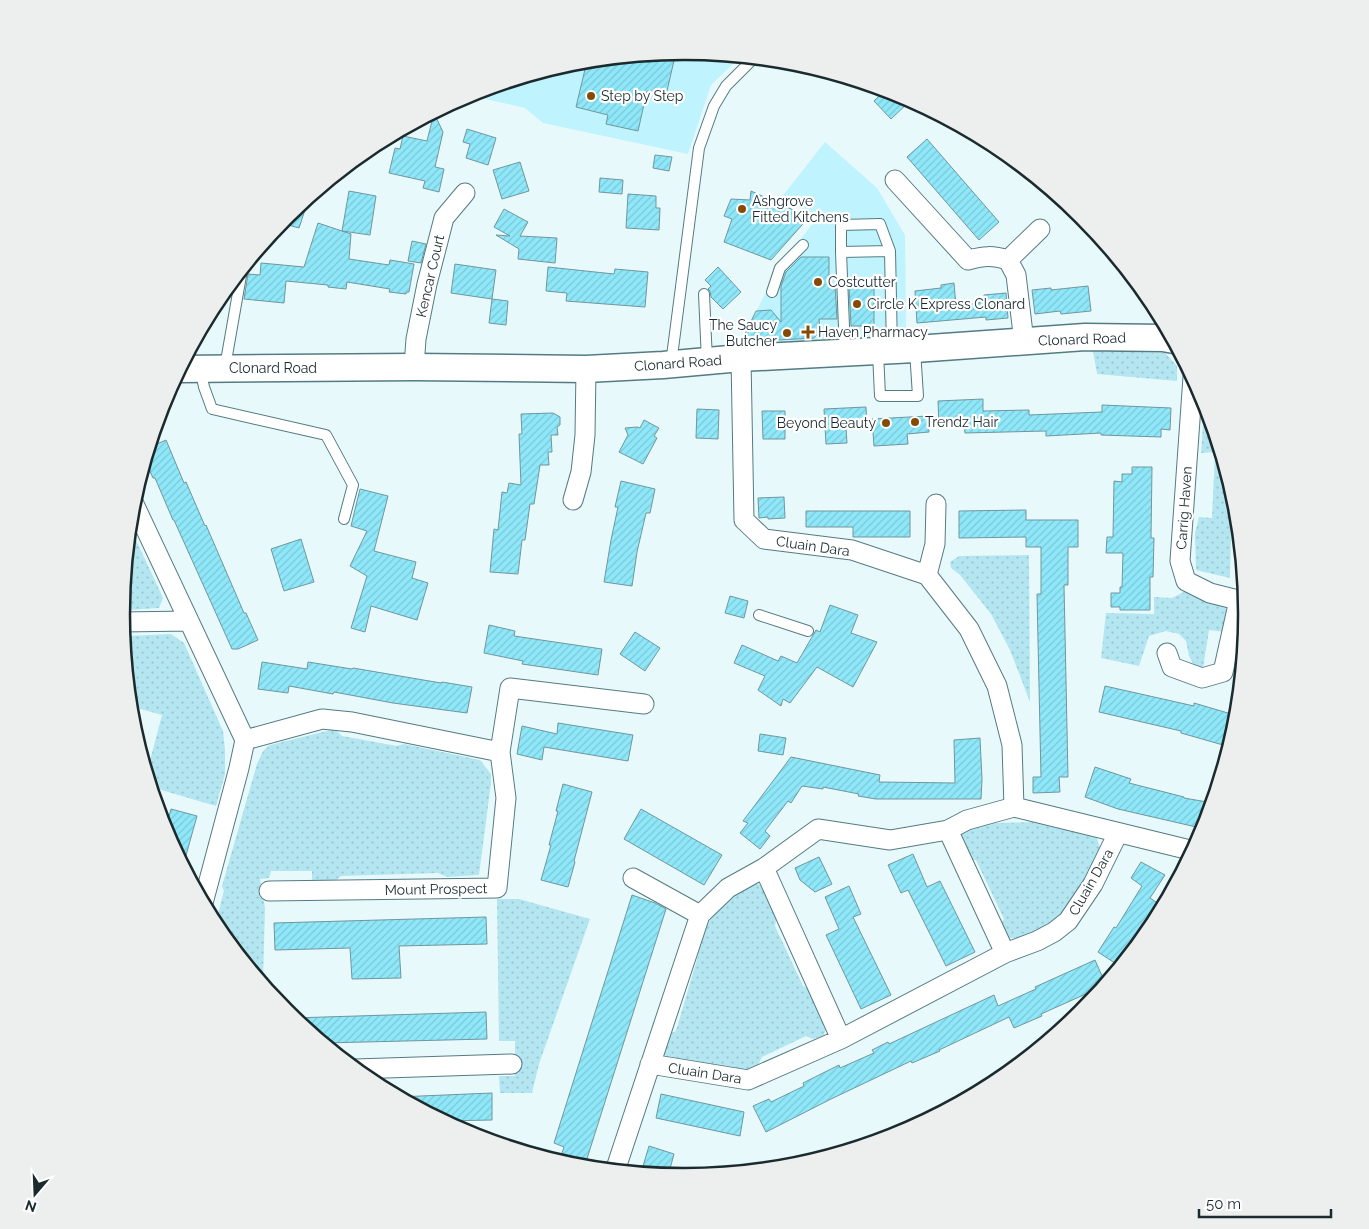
<svg xmlns="http://www.w3.org/2000/svg" width="1369" height="1229" viewBox="0 0 1369 1229" font-family="Raleway,sans-serif">
<defs>
<pattern id="grass-dots" width="8" height="8" patternUnits="userSpaceOnUse" patternTransform="scale(1.25)"><rect width="8" height="8" fill="#b3e6f0"/><path d="M2 2h.1M6 6h.1" fill="none" stroke="#99c5ce" stroke-width="1.8" stroke-linecap="round"/></pattern>
<pattern id="building-hatch" width="6" height="6" patternUnits="userSpaceOnUse" patternTransform="scale(1.25)"><rect width="6" height="6" fill="#8fe8f9"/><path d="M-1 1l2-2M0 6l6-6M5 7l2-2" fill="none" stroke="#7bc7d6"/></pattern>
</defs>
<rect width="100%" height="100%" fill="#e8f9fc"/>
<!-- built -->
<path fill="#bff3fd" d="M685 51 740 57 711 85 688 154 543 123 525 108 468 95 575 62Z
M825 142 877 188 905 235 906 336 738 348 778 268 818 217 781 198Z"/>
<!-- grass -->
<path fill="url(#grass-dots)" d="M1093 351 1165 353 1177 366V381L1097 374Z
M1205 399 1232 487 1230 578 1196 570 1195 533 1199 517 1212 518 1215 452 1201 453Z
M130 527 163 598 159 608 127 610 122 608Z
M1029 555 1030 702 1010 650 991 614 960 575 951 568 950 562 959 556Z
M1186 591 1212 599 1226 607 1228 617 1225 632 1209 630 1203 668 1194 665 1189 656 1186 641 1179 634 1166 631 1149 636 1139 666 1101 658 1106 613 1154 614V597L1172 598Z
M171 634 184 643 223 731 225 750V774L216 806 151 787 147 772 162 715 130 706 124 638 129 636Z
M335 729 342 736 397 746 404 744 480 760 491 774V783L479 875 447 877 438 873 341 876 336 880H312V871H271L269 878 260 879 265 908 263 981H260L215 925 224 891 222 886 257 764 263 751 270 745Z
M1037 822 1096 835 1101 852 1062 920 1022 938H1009L999 926 1004 919 976 860H969L959 837 964 828 990 823Z
M750 883 763 885 777 914 775 926 803 986 812 990 829 1024 823 1036 813 1039 806 1036 762 1057 758 1065 744 1072 665 1062 661 1055 666 1035 676 1031 698 956 695 944 718 908Z
M497 899H519L590 919 539 1064 532 1093H500L499 1076H515V1041H499Z"/>
<!-- building -->
<path fill="url(#building-hatch)" stroke="#6f979e" d="M676 52 666 95 647 91 638 131 606 124 608 115 576 107 587 61Z
M885 90 900 94 911 100 891 119 874 101Z
M434 113 443 132 435 167 444 169 439 192 423 188 425 181 389 173 395 148 400 149 403 136 427 141Z
M467 129 496 138 488 165 466 158 470 144 463 142Z
M927 139 999 222 979 240 907 157Z
M655 155 672 157 669 171 653 168Z
M520 162 529 191 502 199 493 170Z
M600 178 623 180 622 194 599 192Z
M349 191 376 196 370 235 342 231Z
M751 191 809 217 771 260 724 242 732 219 724 216 731 199 750 200Z
M628 194 656 196V208H660L659 230 626 228Z
M309 198 299 228 281 223 286 216Z
M504 209 528 222 520 236 557 238 555 263 518 259 519 249 496 235 510 236 494 227Z
M318 223 351 234 349 259 389 265 390 260 414 264 409 292H407L406 294 389 292 390 289 347 282 346 289 328 287V285L286 281 284 303 244 299 248 274 260 275 261 263 304 267Z
M412 241 426 244 421 263 408 261Z
M801 257H829V285H835L837 319H819L820 331 814 338 741 342 756 311 771 310 781 322V286L786 272Z
M455 264 496 270 492 299 451 293Z
M548 267 614 274 615 269 648 272 645 307 566 301 567 293 546 291Z
M718 267 741 292 723 309 711 297 710 291 708 289 711 286 705 280Z
M954 283 956 306 985 302 984 295 1006 293 1008 318 986 320V317L917 323 915 291 941 288V285Z
M849 285H874V326H851Z
M1088 286 1091 311 1061 314 1060 311 1035 314 1032 290 1051 288V290Z
M492 299 508 301 506 325 489 323Z
M983 399V411L1029 410V415L1102 412V405L1171 408 1170 430 1161 429V437L1101 435V433L1046 436V431L965 433 964 424 939 425 938 401Z
M866 407 867 427 846 428 847 443 826 444 824 409Z
M697 409 719 410 718 439 696 438Z
M762 411H785V439H763Z
M553 413 560 417V425L557 427 558 435H551L552 452H548L549 465H540L534 504H530L525 540H522L518 574 490 572 494 529 498 530 502 492 507 493 509 483 521 485 519 434H522L521 414Z
M928 416 929 432 907 434 908 444 874 446 872 419Z
M644 420 659 428 654 436 657 438 643 464 619 452 628 435 625 428 637 427 640 428Z
M166 440 184 483 186 482 205 526 206 525 244 613H246L258 640 238 649H232L174 520H173L155 478H153L145 460 150 447Z
M1132 467H1152L1151 538H1154L1153 577H1150V610H1120V607H1111V593H1120V587H1122L1123 553H1106L1107 537H1113L1114 481 1122 482V474H1132Z
M621 481 655 489 650 513H646L637 552 632 586 604 582 611 540 618 507H615Z
M360 489 388 496 374 551 416 562 412 578 428 583 417 620 371 606 365 632 351 628 367 576 350 566 367 531 351 526Z
M784 497 785 518 768 519V517L759 518 758 498Z
M1026 510V520H1078V547H1068V585H1064L1068 777H1059L1060 792 1033 793V777H1041L1037 594H1041V547H1026V537L959 538V511Z
M806 511H910V537H853V527H806Z
M301 539 314 582 284 591 271 549Z
M730 596 748 601 744 618 725 613Z
M830 605 858 615 851 633 877 642 853 687 817 667 790 703 783 699 781 706 758 690 765 676 734 663 742 645 778 661 781 656 797 663 816 630 820 632Z
M489 625 515 631 514 636 602 649 598 675 522 664 523 661 484 653Z
M635 632 660 648 645 671 620 654Z
M262 662 307 669 308 662 352 669 353 668 441 683 442 682 472 687 467 713 393 703 334 692 333 694 289 686 288 693 258 689Z
M1105 686 1194 706V703L1238 716 1237 725 1230 747 1181 733V731L1099 712Z
M558 723 633 735 628 761 544 747 542 760 517 754 522 726 557 734Z
M760 734 786 738 783 755 758 751Z
M980 738 982 779 981 799H876L858 796 859 794 823 787V789L802 786 791 803 788 801 765 831 770 836 760 849 740 833 748 823 743 821 791 757 880 775 879 782 955 783 954 740Z
M1095 767 1131 779 1129 783 1184 797V798L1213 803 1205 829 1118 809 1085 797Z
M563 784 592 792 574 861 575 862 568 887 541 880 551 845H549L558 811H556Z
M171 809 197 816 183 866 165 831Z
M641 809 722 855 704 885 624 839Z
M913 854 927 887 940 881 975 952 946 966 908 890 901 893 888 865Z
M819 857 832 884 815 892 800 880 795 868Z
M1141 862 1165 875 1150 898 1162 906 1121 967 1098 952 1114 927 1116 928 1142 886 1131 878Z
M849 886 861 914 853 917 891 995 861 1009 826 935 839 929 825 897Z
M632 895 655 903 666 909 584 1168 574 1167 559 1162 564 1147 554 1143Z
M486 917 487 944 399 946 401 978 352 979 350 948 275 950 274 923Z
M1095 960 1106 985 1041 1014 1042 1016 1014 1028 1009 1017 939 1050 940 1051 912 1063 911 1061 831 1099 766 1132 753 1106 769 1099 771 1102 804 1086 803 1083 839 1065 840 1068 874 1053 872 1050 888 1042 889 1044 994 995 998 1006 1036 989 1035 987Z
M486 1012 487 1039 323 1043 292 1018Z
M492 1093V1120L443 1121 397 1097Z
M661 1094 744 1112 740 1136 656 1118Z
M649 1146 674 1154 668 1176 641 1173Z"/>
<g fill="none" stroke-linecap="round" stroke-linejoin="round">
<defs>
<path id="lane" d="M890 251 841 252V225L880 224 890 251 892 349
M841 252 845 352
M772 292 780 268 803 245
M704 294 707 361
M878 352 880 396H918L915 350
M671 364 699 148 714 106 726 86 754 58
M225 367 242 270
M200 369 204 387 212 409 326 435 353 485 344 519
M759 615 808 631"/>
<path id="street" d="M895 180 968 260C984 256 992 255 1008 260L1016 275 1024 342
M1008 260 1040 229
M414 367 416 339 427 284 444 218 465 193
M1193 377 1180 561 1186 581 1210 593 1246 602
M573 500 581 472 585 435 586 369
M133 502 245 740 239 768 203 903
M927 575 935 544 936 504
M122 622 189 621
M1167 653 1172 667 1202 678 1223 672 1239 600
M245 740 322 719 352 722 500 752 506 798 497 888 269 891
M500 752 510 688 644 704
M1014 807 1194 851
M948 830 1005 953
M764 868 841 1039
M633 878 700 915
M650 1064 748 1080 841 1039 1005 953 1037 941 1054 932 1068 921 1093 884 1118 833
M355 1069 512 1064
M615 1171 700 915 728 888 764 868 818 829 890 840 948 830 967 820 1014 807 1012 745 997 686 969 629 927 575 852 550 764 539 744 520 741 358"/>
<path id="secondary" d="M180 369 414 367 586 369 663 365 741 358 915 349 1085 337 1163 338 1174 340"/>
</defs>
<!-- lane casing -->
<use href="#lane" stroke="#547b82" stroke-width="12"/>
<!-- street casing -->
<use href="#street" stroke="#547b82" stroke-width="21"/>
<!-- secondary casing -->
<use href="#secondary" stroke="#547b82" stroke-width="29"/>
<!-- lane -->
<use href="#lane" stroke="#fff" stroke-width="10"/>
<!-- street -->
<use href="#street" stroke="#fff" stroke-width="19"/>
<!-- secondary -->
<use href="#secondary" stroke="#fff" stroke-width="26"/>
</g>
<!-- markers -->
<g fill="#864a05" stroke="#fff" stroke-width="2">
<circle cx="591" cy="96" r="5"/>
<circle cx="742" cy="209" r="5"/>
<circle cx="818" cy="282" r="5"/>
<circle cx="857" cy="304" r="5"/>
<path d="M805.5 324.5h5v5h5v5h-5v5h-5v-5h-5v-5h5z"/>
<circle cx="787" cy="333" r="5"/>
<circle cx="915" cy="422" r="5"/>
<circle cx="886" cy="423" r="5"/>
</g>
<g text-anchor="middle" dominant-baseline="central" stroke-width="4.5" stroke-linejoin="round" paint-order="stroke">
<!-- poi labels -->
<g font-size="14" fill="#1a2a2d" stroke="#fff" text-anchor="start">
<text x="601" y="96">Step by Step</text>
<text x="752" y="201">Ashgrove<tspan x="752" dy="16">Fitted Kitchens</tspan></text>
<text x="828" y="282">Costcutter</text>
<text x="867" y="304">Circle K Express Clonard</text>
<text x="777" y="325" text-anchor="end">The Saucy<tspan x="777" dy="16">Butcher</tspan></text>
<text x="818" y="332">Haven Pharmacy</text>
<text x="925" y="422">Trendz Hair</text>
<text x="876" y="423" text-anchor="end">Beyond Beauty</text>
</g>
<!-- street labels -->
<g font-size="14" fill="#1a2a2d" stroke="#fff">
<text transform="translate(430 276) rotate(-77)">Kencar Court</text>
<text transform="translate(1082 339) rotate(-2)">Clonard Road</text>
<text transform="translate(678 363) rotate(-4)">Clonard Road</text>
<text x="273" y="368">Clonard Road</text>
<text transform="translate(1184 508) rotate(-86)">Carrig Haven</text>
<text transform="translate(813 546) rotate(8)">Cluain Dara</text>
<text transform="translate(1091 882) rotate(-60)">Cluain Dara</text>
<text transform="translate(436 889) rotate(-1)">Mount Prospect</text>
<text transform="translate(705 1073) rotate(9)">Cluain Dara</text>
</g>
</g>
<!-- crop -->
<path d="M0 0H1369V1229H0ZM130 614a554 554 0 1 1 1108 0a554 554 0 1 1-1108 0Z" fill="#edeeee" fill-rule="evenodd"/>
<path fill="none" stroke="#1a2a2d" stroke-width="2.5" d="M130 614a554 554 0 1 1 1108 0a554 554 0 1 1-1108 0Z"/>
<!-- north arrow -->
<g transform="translate(35 1194) rotate(199)" stroke="#ffffff" stroke-width="4" paint-order="stroke">
<path d="M0-4L9 19L0 12L-9 19Z" fill="#1a2a2d"/>
<text y="-8" font-size="14" font-weight="bold" text-anchor="middle" fill="#1a2a2d">N</text>
</g>
<!-- scale -->
<path d="M1199 1209v8h132v-8" fill="none" stroke="#1a2a2d" stroke-width="2.5"/>
<text x="1206" y="1209" font-size="15" fill="#1a2a2d" stroke="#ffffff" stroke-width="4" paint-order="stroke">50 m</text>
</svg>
